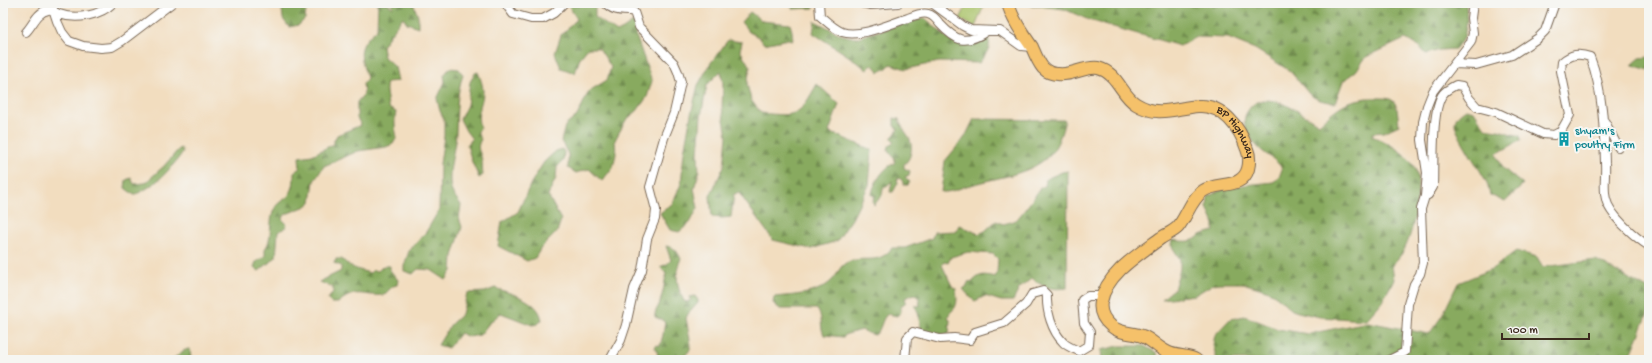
<svg xmlns="http://www.w3.org/2000/svg" width="1652" height="363" viewBox="0 0 1652 363" font-family="'Gochi Hand',sans-serif">
<defs>
<pattern id="forest-firs" width="22" height="20" patternUnits="userSpaceOnUse"><rect width="22" height="20" fill="#88aa5e"/><path d="M5 1l3.5 6h-7zM16 11l3.5 6h-7z" fill="#708b4d"/></pattern>
</defs>
<rect width="100%" height="100%" fill="#f6f6f2"/>
<filter id="ink" filterUnits="userSpaceOnUse"><feTurbulence type="fractalNoise" baseFrequency=".025" numOctaves="2"/><feDisplacementMap in="SourceGraphic" scale="8" xChannelSelector="R" yChannelSelector="G"/><feConvolveMatrix kernelMatrix="1 2 1 2 8 2 1 2 1" color-interpolation-filters="sRGB"/></filter>
<filter id="wash" filterUnits="userSpaceOnUse"><feTurbulence type="fractalNoise" baseFrequency=".012" numOctaves="4" result="noise"/><feDisplacementMap in="SourceGraphic" scale="16" xChannelSelector="R" yChannelSelector="G"/><feGaussianBlur stdDeviation="0.9" result="paint"/><feColorMatrix in="noise" values="0 0 0 0 0 0 0 0 0 0 0 0 0 0 0 0 0 1.4 0 .05"/><feComposite in="paint" operator="in"/></filter>
<g filter="url(#wash)">
<rect width="100%" height="100%" fill="#f2ddbf"/>
<!-- forest -->
<path fill="url(#forest-firs)" stroke="#626a3e" d="M289 3H300L306 10 305 19 299 25 289 27 283 19 282 9Z
M378 3H387L393 8V3H413L418 16V27L407 23 403 17 382 46 384 57 395 67 398 81 387 82C384 92 388 98 388 108L396 112C394 120 395 130 397 137L393 144 386 147 358 151 324 166 314 181 311 202 306 206 286 214 282 219 287 224 285 228 278 232 276 257 259 271 254 267 256 262 265 256V249C274 238 267 219 276 206 278 203 283 200 286 198 294 191 294 182 294 172L300 168 299 157 312 155 332 145 337 135 361 125 357 118V102L364 94 363 84 367 78C359 54 357 46 377 29Z
M569 3H595V17L617 32 623 29 633 22 635 25 636 36 652 81 647 97 637 111 626 120 615 140 616 154 613 167 602 181 589 169 576 173 568 168V154L561 141 565 126 577 116 589 91 607 80 611 67 599 48H588L580 58 575 73 561 68 555 53 561 35 577 19 570 8Z
M787 3H813L814 8 793 9Z
M1024 3H1466L1467 22 1464 37 1456 49 1440 50 1426 54 1419 46 1405 39 1366 57 1356 71 1343 81 1335 103 1319 100 1310 95 1290 71 1255 49 1228 38 1196 37 1180 46 1089 20 1064 9 1029 5Z
M750 12 762 21 790 24 792 31 793 40 788 39 764 44 759 37 749 32 741 22Z
M925 18 952 42H963L986 35C994 45 986 54 979 63L939 62 906 69 890 64 887 68 879 72 872 64 867 70 856 61 813 33 815 21 842 35 856 38 895 26Z
M728 40 742 42 740 50 750 67 747 84 751 100 761 113C798 117 799 116 817 84L839 104 829 132 872 150 869 185 852 219 837 241 811 249 773 240 739 193 734 194 731 217 722 218 712 217 710 196 724 166 727 136 722 108 723 84 721 71 707 85 701 116 698 154 699 173 694 188 698 208 690 223 679 232 670 230 660 213 672 204 681 184 684 152 691 114 698 85 710 64Z
M1649 57V70L1632 65 1640 58Z
M450 68 459 69 463 75C456 94 457 113 456 133 455 150 447 172 451 189 452 194 458 200 461 205L459 218 462 227 453 256 452 271 446 280 431 270 418 269 413 274 404 271V266L409 251 426 232 439 210 440 164 444 136V119L440 111 437 99 445 82 444 75Z
M478 72C480 78 483 84 483 91 483 105 475 111 480 128L478 131V135L481 139C475 150 481 151 482 161 483 166 482 170 483 175L479 178 472 162 467 145 472 139 466 131 460 119 467 105 470 82 475 73Z
M1368 98C1396 98 1396 96 1399 125L1384 132 1373 133 1372 136C1388 143 1404 151 1414 166 1424 183 1413 234 1404 250 1401 256 1396 260 1392 265L1394 280 1381 303 1366 320 1320 317 1298 312 1292 310 1280 299 1269 291 1243 283H1219L1213 284 1195 295 1162 299 1174 289 1180 269V259L1171 245 1172 240C1182 241 1193 244 1200 235L1214 231V224L1207 207 1208 197C1227 184 1251 185 1273 182 1279 179 1280 175 1282 169 1278 160 1267 156 1260 149 1256 146 1253 141 1250 137 1245 130 1242 120 1247 112 1263 84 1300 113 1319 124 1337 108 1343 101 1368 98Z
M1466 109 1474 111 1485 128 1498 130 1520 136 1521 140 1496 154 1503 168 1523 185 1505 202 1490 195C1489 191 1488 187 1487 183 1482 172 1454 132 1455 123 1456 116 1460 113 1466 109Z
M894 118 899 119C901 128 907 132 910 140 913 147 911 160 904 164V168L910 171 909 175 905 177 910 182 908 185H904L902 180 899 178 897 179 898 183 893 192H890L892 181 883 189 882 195 874 205 873 201 875 196 872 195C872 186 884 166 894 164L895 159 888 150 889 146 894 141 891 138 895 134 898 129 894 126Z
M974 119 1065 120C1063 128 1060 139 1056 146 1040 175 999 176 971 185 961 187 952 193 941 192L945 161 965 137Z
M181 148 183 152C170 170 156 186 134 195L125 188 126 180 131 178 134 184 145 183 164 166 178 150Z
M562 149 564 152 563 161 557 167 556 178 548 195 561 220 557 232 541 248 535 258 527 261 498 246 502 222 518 212 531 183 544 162 556 151Z
M1068 171 1067 288C1053 290 1043 288 1032 278L1019 289 1013 301H1001L985 296 975 301 971 298 963 289 966 287 969 281 971 283C980 274 982 274 995 277L997 273 998 259 993 254 968 252 951 257 948 263 944 262 942 265 952 286 956 289C957 296 958 304 954 309 951 312 949 313 948 317L950 320 949 334 940 336 921 330 918 312 915 306H920L919 298 914 294 905 298 906 302 901 306V312L897 316 888 314C881 318 882 330 875 335L867 333 862 330 847 334 843 337 824 335C819 324 824 320 817 309H780L773 303 774 297C794 295 820 295 834 278 839 272 840 265 848 262 865 255 878 266 892 248H905L932 238 934 232 956 231 959 225 979 234 985 231 996 221 1003 224C1007 223 1012 222 1016 220 1019 218 1039 191 1040 188L1045 186 1046 179 1062 172Z
M666 246C675 247 677 251 681 259 674 271 677 291 685 302L690 301V297L695 296 698 300V303L688 314 686 318 691 345 690 350 681 360H653L658 354 655 348 656 345 660 346 663 335 665 321 655 317C654 311 659 307 660 302 663 292 665 283 666 273L660 267 667 264 671 260Z
M1516 251 1537 257 1543 267 1596 260 1649 290V311L1633 350 1627 360H1217L1213 345 1215 335 1230 319 1245 316 1278 329 1308 334 1368 322 1429 334 1442 316 1458 283 1492 269Z
M336 259H342C350 268 359 270 370 273L373 270 378 271 383 266H390V270L398 280 397 285 393 286 384 295C363 297 356 287 338 303H331L328 299 333 292V287L319 282 341 271V266L334 263Z
M495 288C512 294 539 300 542 320L538 324 532 325 501 313 490 322 480 335 469 337 460 333 448 348 438 345 451 324 462 314 467 293 485 292Z
M1119 346H1144L1157 353 1158 360H1102L1101 350Z
M188 349H190L191 358 197 360H172L183 351Z"/>
<!-- pitch -->
<path fill="#abc46a" stroke="#737744" d="M968 3H985L975 27 960 19Z"/>
</g>
<g filter="url(#ink)">
<g fill="none" stroke-linecap="round" stroke-linejoin="round">
<defs>
<path id="minor" d="M51 3 57 21 62 32 69 41 83 46 101 48 112 47 122 41 172 3
M505 3 513 14 531 19H543L554 13 564 3
M605 3 610 7 619 6 625 3
M819 3 820 16C827 22 834 29 842 32 860 38 890 24 908 18 913 16 922 12 928 14 933 15 937 20 940 24 956 41 965 46 987 31
M861 3 871 5 898 3
M932 3 963 26 971 30 1000 31 1021 46 1031 47
M610 7C619 13 624 9 634 12L639 27 674 63 678 72 681 82 674 113 664 138 650 187 656 210 655 219 647 239 642 270 634 289 626 325 621 340 610 360
M26 32C33 25 37 12 48 10 52 9 55 12 59 14 76 20 100 16 113 3
M1454 64 1476 65 1512 55 1538 38 1545 31 1555 3
M1605 122 1618 147
M1425 196 1428 195 1433 187C1434 167 1431 109 1443 94 1446 90 1452 87 1456 85L1462 86 1469 98 1477 107 1496 112 1543 134 1554 135 1561 131 1570 115 1561 71 1562 62C1571 54 1579 53 1590 57 1603 90 1604 128 1605 163 1606 174 1603 188 1606 199 1609 215 1636 238 1649 246
M905 360 907 338 913 332 940 339 954 338 970 340 975 332 1004 323 1026 304 1032 294 1043 291 1047 295C1046 311 1052 331 1063 342 1066 346 1074 349 1079 351L1089 345 1090 332 1084 323 1082 300 1088 296H1102
M1389 360 1405 352 1408 304 1414 284 1420 274 1423 263 1421 209 1425 196 1427 173 1422 140 1423 122 1427 106 1433 91 1471 42 1473 33 1471 18 1473 3"/>
<g id="highway">
<path id="s1" d="M1008 3C1012 19 1023 34 1032 47 1035 54 1038 62 1043 68 1047 72 1053 74 1058 74 1072 76 1084 66 1098 68 1118 73 1121 95 1136 104 1159 118 1175 108 1198 106 1223 104 1240 128 1247 149 1250 156 1250 161 1248 169 1242 190 1217 181 1203 191 1191 199 1187 216 1178 227 1173 232 1167 234 1161 238 1139 254 1106 274 1101 302 1099 312 1104 320 1111 326 1120 334 1131 332 1142 336 1151 339 1158 348 1167 352 1177 357 1187 355 1196 360"/>
</g>
</defs>
<!-- minor casing -->
<use href="#minor" stroke="#7b6956" stroke-width="10"/>
<!-- highway casing -->
<use href="#highway" stroke="#7b6956" stroke-width="14"/>
<!-- minor -->
<use href="#minor" stroke="#fff" stroke-width="8"/>
<!-- highway -->
<use href="#highway" stroke="#f5c16b" stroke-width="12"/>
</g>
</g>
<!-- icons -->
<defs>
<symbol id="building-bare" viewBox="-9 -9 18 18"><path d="M-4-6H4V6H1V3H-1V6H-4ZM-2.5-4.3h1.7v1.8h-1.7ZM.8-4.3h1.7v1.8H.8ZM-2.5-1h1.7V.8h-1.7ZM.8-1h1.7V.8H.8Z" fill="#0f9aa8" stroke="#f6f6f2" stroke-width="2.5" paint-order="stroke"/></symbol>
</defs>
<g fill-rule="evenodd">
<use href="#building-bare" x="1554" y="129" width="20" height="20"/>
</g>
<g text-anchor="middle" dominant-baseline="central" stroke-width="4" stroke-linejoin="round" paint-order="stroke">
<!-- culture labels -->
<g font-size="12" fill="#0d838f" stroke="#f6f6f2" text-anchor="start">
<text x="1575" y="132">shyam's<tspan x="1575" dy="14">poultry Firm</tspan></text>
</g>
<!-- street labels -->
<g font-size="12" fill="#3b2a1e" stroke="#f6f6f2">
<text stroke="none"><textPath href="#s1" startOffset="298">BP Highway</textPath></text>
</g>
</g>
<!-- margin -->
<rect width="1652" height="363" fill="none" stroke="#f6f6f2" stroke-width="16"/>
<!-- scale -->
<path d="M1502 333v6h87v-6" fill="none" stroke="#3b2a1e" stroke-width="2"/>
<text x="1508" y="333" font-size="12" fill="#3b2a1e" stroke="#f6f6f2" stroke-width="3" paint-order="stroke">100 m</text>
</svg>
